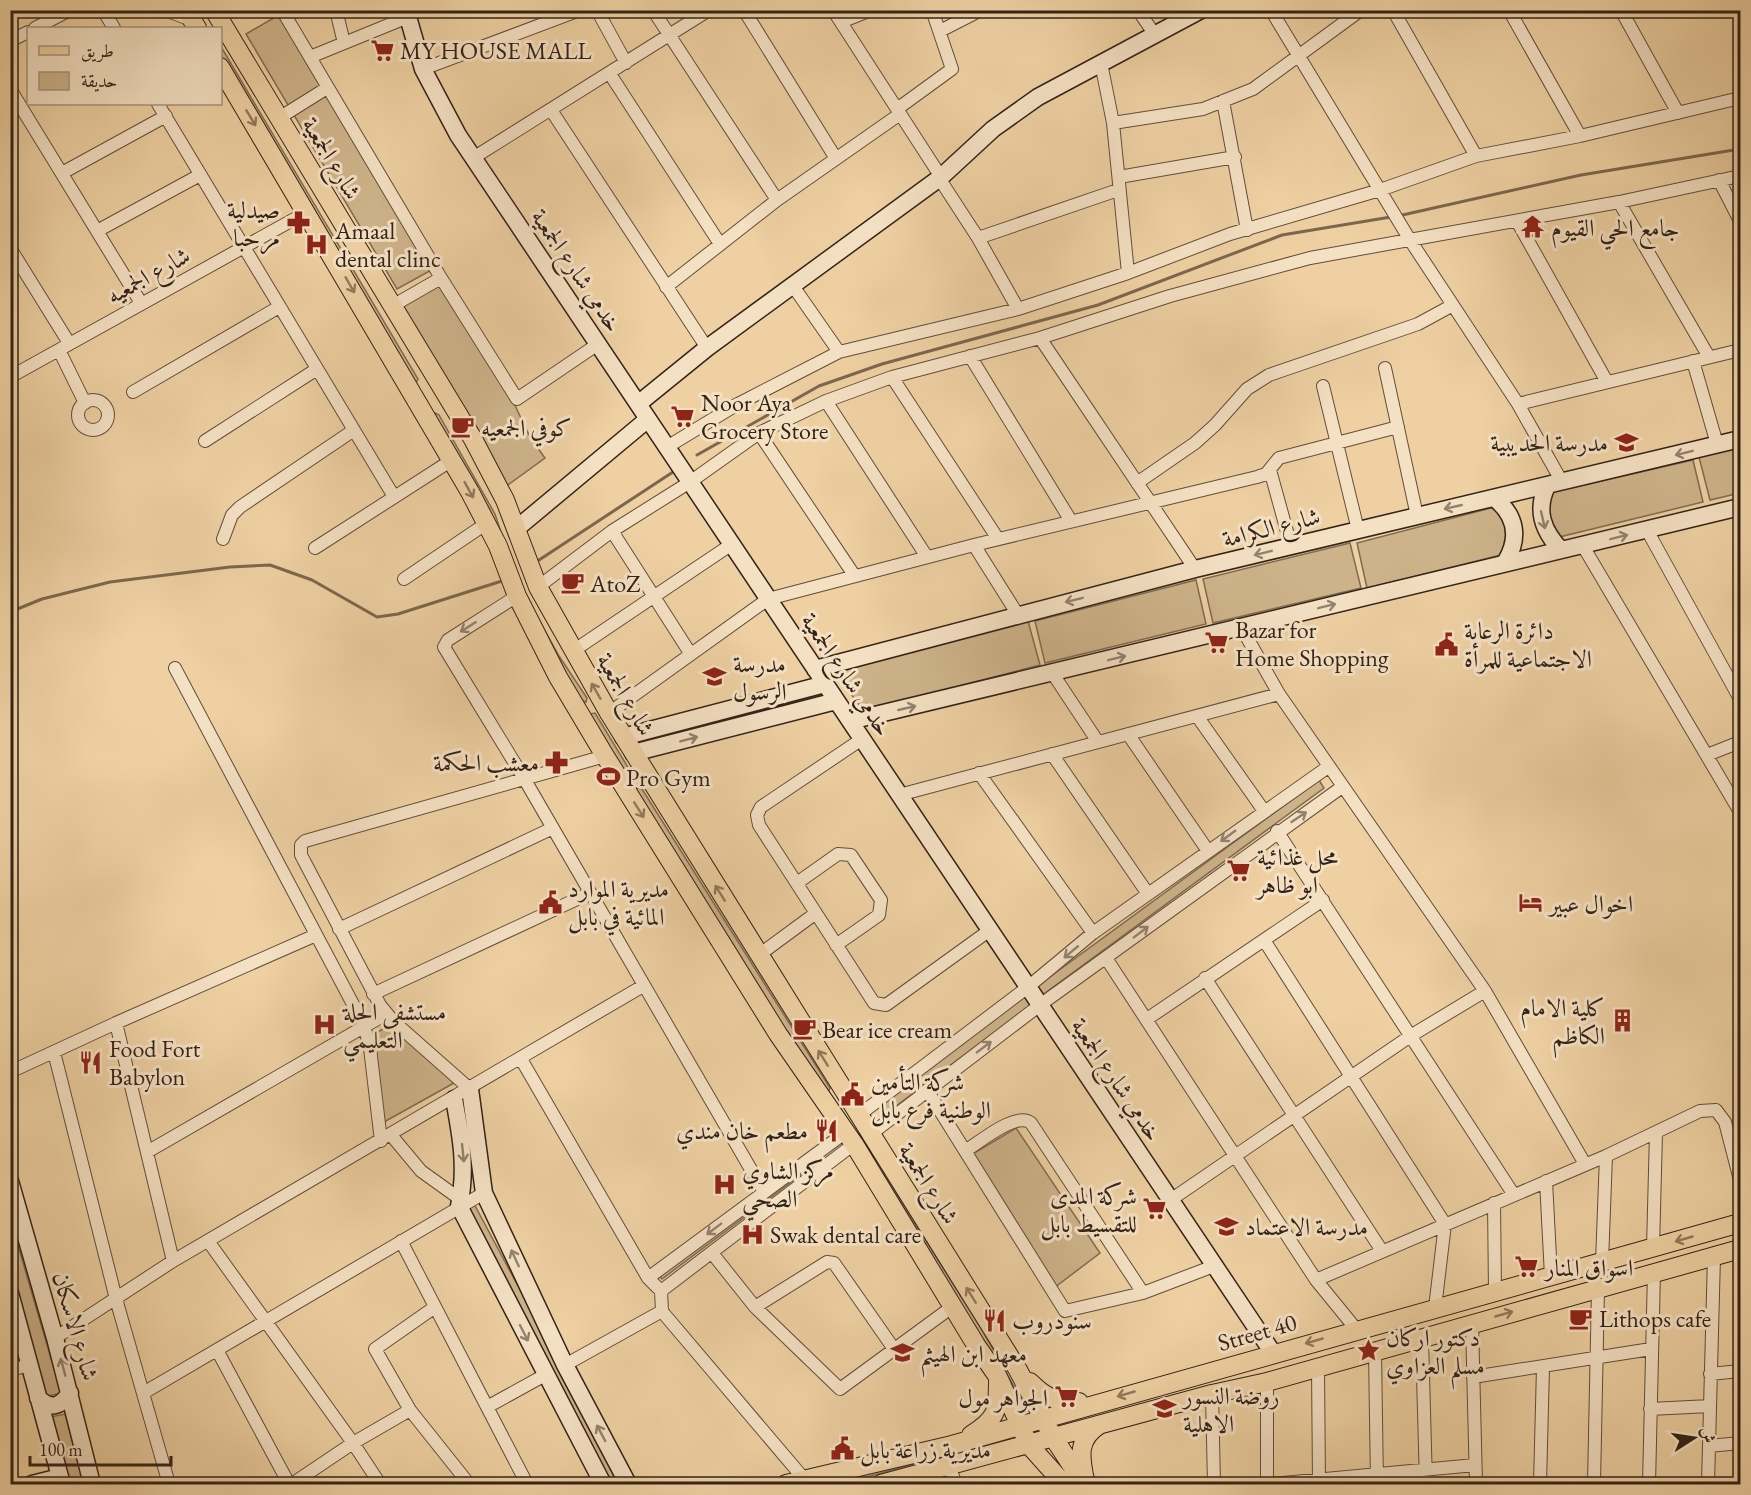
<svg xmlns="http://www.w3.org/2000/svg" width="1751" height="1495" viewBox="0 0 1751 1495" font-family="'EB Garamond',Amiri,serif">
<rect width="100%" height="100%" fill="#eed0a2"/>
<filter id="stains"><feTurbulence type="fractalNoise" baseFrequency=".00333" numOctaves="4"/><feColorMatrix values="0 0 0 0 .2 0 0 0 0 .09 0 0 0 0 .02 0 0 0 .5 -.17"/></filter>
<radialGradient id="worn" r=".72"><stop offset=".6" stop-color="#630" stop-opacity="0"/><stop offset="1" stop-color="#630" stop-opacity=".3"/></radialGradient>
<!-- green -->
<path fill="#ceb38a" stroke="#806b50" stroke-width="1.5" d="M284 12 437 267 397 289 246 34Z
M220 45 418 379 415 385 221 59Z
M442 277 511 397 530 437 545 458 505 487 398 307Z
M435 413 439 415 495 514 517 580 559 656 587 698 586 702 579 700 431 416Z
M1740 447V493L1710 500 1699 457Z
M1693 460 1703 502 1555 538 1545 494Z
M1491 508 1501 510 1510 543 1501 555 1367 588 1357 543Z
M1350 543 1361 588 1213 623 1203 579Z
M1196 580 1206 624 1045 663 1035 621Z
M1028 621 1040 665 863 711 837 674 841 669Z
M595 713 629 769 628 773 622 774 590 714Z
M1319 780 1324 788 1041 996 1036 987Z
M638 788 642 789 830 1088 826 1097 635 790Z
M1026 996 1031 1005 884 1115 878 1105Z
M392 1024 454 1083 384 1122 374 1034Z
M1016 1128 1100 1253 1054 1288 971 1155Z
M818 1151 823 1158 662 1279 657 1273Z
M878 1168 881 1170 982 1330 1026 1408 998 1377Z
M473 1202 624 1484H611L463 1209Z
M10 1218 61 1393 44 1397 11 1272Z
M65 1414 84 1484H68L50 1417Z
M1002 1440 841 1484H810Z"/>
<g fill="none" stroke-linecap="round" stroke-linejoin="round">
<!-- stream -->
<path stroke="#7c674e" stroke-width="3" d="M1398 216 1581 175 1740 149
M697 455 819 386 882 364 1098 305 1282 235 1391 217
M536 562 676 470
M10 612 42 599 110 582 230 567 270 565 312 580 377 617 398 614 505 580"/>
<defs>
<path id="street" d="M103 10 114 28
M165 10 192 20
M282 10 441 278 517 399 598 344
M336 10 344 43
M597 10 626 63
M653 10 777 200
M744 10 835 157
M833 10 941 177
M1138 10 1155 35
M1271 10 1410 240 1518 404 1562 482
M1393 10 1476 156
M1509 10 1580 136
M1621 10 1678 113
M841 22 871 10
M35 28 70 10
M940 31 981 10
M10 41 28 32
M310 57 408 17
M1101 63 1113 123 1128 273
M423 69 580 10
M610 74 720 244
M10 89 141 303
M1223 101 1247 230
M158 104 393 495
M897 109 952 69 932 10
M551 110 707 348
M279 118 327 88
M1113 123 1203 109 1253 89 1361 10
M473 158 709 10
M62 173 166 116
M1119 177 1235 157
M939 178 978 238 1018 309
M1719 180 1740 221
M1619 202 1709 357
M1517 221 1607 382
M97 231 200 175
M978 238 1118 190
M10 248 69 343
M793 286 839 352
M666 287 777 200 900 114
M394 305 441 278
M1040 338 1195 569
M59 350 85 403
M970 356 1071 521
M1693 361 1717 444
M1385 368 1417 516
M10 377 307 212
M892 377 998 539
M1323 386 1358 530
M133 392 279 307
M78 415a15 15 0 1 1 30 0a15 15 0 1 1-30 0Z
M826 401 927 557
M1518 404 1740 350
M759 433 854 575
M205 441 317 369
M667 447 736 405 839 352 1018 309 1128 273 1230 234 1380 190 1476 156 1580 136 1740 98
M1270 470 1291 546
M1137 483 1195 443 1215 425 1247 389 1269 375 1418 324 1453 305
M1647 530 1740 699
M612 531 690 653
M223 539 232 515 240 507 354 430
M974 545 1018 615
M1583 546 1740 812
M315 548 452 460
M404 579 487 523
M538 587 612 531 690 482 759 433 826 401 892 377 1040 338 1170 296 1310 258 1619 202 1740 176
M517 596 448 640 444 647 525 780 764 1192
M1241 627 1279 694 1485 991 1585 1164
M573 651 732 544
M175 668 364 1025 370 1048 381 1141
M1053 674 1098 742
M609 713 768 599 974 545 1257 477 1266 474 1279 458 1398 427
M1197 716 1264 811
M1128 734 1208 851
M862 739 761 807 757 815 759 825 874 1003 886 1005 990 930
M1052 754 1148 894
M1707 755 1740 742
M979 773 1093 933
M899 795 1279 694
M1277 831 1514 1195
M797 883 838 854 851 855 881 900 879 915 836 945
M339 929 553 828
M1264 940 1445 1224 1435 1308
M759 955 816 913
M1106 958 1316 1280 1356 1329
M1205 978 1382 1251
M373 994 590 893
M1147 1019 1323 900
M116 1023 316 935
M54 1052 116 1299 169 1484
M521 1059 648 1278 661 1291 662 1311 665 1315 805 1480
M10 1072 116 1023 173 1261
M470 1089 393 1021 380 1005 301 855V845L305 841 605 756
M927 1090 1065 1311 1143 1293 1214 1266
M859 1115 1028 987 1093 933 1328 767
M871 1134 1040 1005 1342 787
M391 1135 421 1171 460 1199
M965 1151C980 1142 1016 1111 1031 1123L1143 1293
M147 1152 386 1014
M1546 1181 1551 1276
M1169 1201 1412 1035 1485 991
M1494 1203 1495 1291
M208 1241 353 1443 380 1484
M401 1241 527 1484
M1653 1248 1656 1133
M712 1253 755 1307 840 1389 952 1307
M1602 1262 1606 1156
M648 1278 846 1132
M1316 1280 1606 1156 1700 1111 1716 1110 1725 1122 1740 1180
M661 1291 854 1144
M435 1307 375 1349 410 1410 469 1484
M755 1307 827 1262 834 1263 894 1349
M1472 1323 1476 1484
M55 1338 173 1261 643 986
M1422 1339 1426 1484
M217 1350 289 1484
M1375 1351 1377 1484
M565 1365 662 1311
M1318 1367 1319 1484
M10 1370 30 1365
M1710 1374 1740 1371
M1473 1377 1651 1349
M145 1392 484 1193
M1212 1394 1214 1484
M487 1407 545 1375
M1650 1409 1710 1406
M1709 1446 1740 1443
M948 1464 956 1484
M292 1484 353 1443 410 1410
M1267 1484V1382
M1272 1484 1475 1465
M1540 1484 1543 1367
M1594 1484 1598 1288
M1649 1484 1654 1272
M1708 1484 1714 1256"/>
<path id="secondary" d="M406 10 423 69 458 135 1273 1353
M638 404 707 348 941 177 993 129 1038 97 1201 10
M1547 486C1535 511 1543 531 1561 550
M1494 498C1516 515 1520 537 1506 561
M516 529 648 419
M815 669 1195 569 1740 439
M850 721 1740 507
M623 737 825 684
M633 753 836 701
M470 1089 484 1193 565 1365 628 1484
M454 1099C461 1136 467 1169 459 1206L603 1484
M10 1181 55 1338 92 1484
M10 1293 62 1484
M38 1398C51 1410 60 1407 70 1393
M32 1484 60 1477"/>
<path id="primary" d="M186 10 197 28
M214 10 473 439 505 500 538 587 609 713 1018 1370 1053 1437 1084 1484
M220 67 470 492 498 546 517 596 558 677 605 756 778 1034 854 1144 976 1345 998 1377 1029 1445 1064 1484
M1030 1382C1046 1398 1056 1402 1079 1402
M971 1435C998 1418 998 1410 998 1381
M1085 1480C1080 1457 1077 1439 1099 1425
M786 1484 952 1445 1740 1223
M881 1484 1212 1394 1267 1382 1740 1249"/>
</defs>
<!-- street casing -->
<use href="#street" stroke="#614e3a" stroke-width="14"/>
<!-- secondary casing -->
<use href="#secondary" stroke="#322317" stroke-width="19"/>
<!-- primary casing -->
<use href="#primary" stroke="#322317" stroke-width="20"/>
<!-- street -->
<use href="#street" stroke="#f4e0c3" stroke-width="12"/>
<!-- secondary -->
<use href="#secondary" stroke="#f4e0c3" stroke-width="16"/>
<!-- primary -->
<use href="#primary" stroke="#eed0a2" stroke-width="18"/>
</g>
<!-- one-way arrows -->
<defs><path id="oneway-shaft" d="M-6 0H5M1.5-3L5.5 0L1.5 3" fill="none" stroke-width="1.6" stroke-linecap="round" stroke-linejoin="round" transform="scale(1.5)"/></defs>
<g stroke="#907a5c">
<use href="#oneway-shaft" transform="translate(251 118) rotate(59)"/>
<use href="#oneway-shaft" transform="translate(350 285) rotate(60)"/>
<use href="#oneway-shaft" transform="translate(469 490) rotate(61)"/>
<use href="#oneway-shaft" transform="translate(596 691) rotate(-120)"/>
<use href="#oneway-shaft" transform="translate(639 810) rotate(58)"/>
<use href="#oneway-shaft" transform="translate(720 893) rotate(-122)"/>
<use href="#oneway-shaft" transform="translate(823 1058) rotate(-122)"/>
<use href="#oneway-shaft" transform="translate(1684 1239) rotate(164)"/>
<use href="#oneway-shaft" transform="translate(971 1295) rotate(-122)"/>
<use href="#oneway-shaft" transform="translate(1504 1314) rotate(-16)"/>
<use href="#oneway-shaft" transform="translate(1314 1341) rotate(164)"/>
<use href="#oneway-shaft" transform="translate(1126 1394) rotate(164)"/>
</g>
<g stroke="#93826d">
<use href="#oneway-shaft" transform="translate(1684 453) rotate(166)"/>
<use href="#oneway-shaft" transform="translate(1453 507) rotate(167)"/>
<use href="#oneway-shaft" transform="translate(1543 520) rotate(77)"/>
<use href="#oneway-shaft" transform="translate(1619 537) rotate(-14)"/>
<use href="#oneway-shaft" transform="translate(1263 553) rotate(166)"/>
<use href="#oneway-shaft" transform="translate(1074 600) rotate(166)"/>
<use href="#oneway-shaft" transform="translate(1327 606) rotate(-14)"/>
<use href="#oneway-shaft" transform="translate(468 627) rotate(148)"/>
<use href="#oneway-shaft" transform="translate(1117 658) rotate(-14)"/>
<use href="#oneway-shaft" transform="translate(907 708) rotate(-13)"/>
<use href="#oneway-shaft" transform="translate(689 739) rotate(-15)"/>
<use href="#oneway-shaft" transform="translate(1299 817) rotate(-34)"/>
<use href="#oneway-shaft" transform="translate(1228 836) rotate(144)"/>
<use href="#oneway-shaft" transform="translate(1141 932) rotate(-37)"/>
<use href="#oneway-shaft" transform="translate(1071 952) rotate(140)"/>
<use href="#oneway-shaft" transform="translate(984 1047) rotate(-37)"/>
<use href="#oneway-shaft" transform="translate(463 1153) rotate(84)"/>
<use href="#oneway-shaft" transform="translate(714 1229) rotate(143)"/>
<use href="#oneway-shaft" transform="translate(515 1258) rotate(-115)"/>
<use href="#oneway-shaft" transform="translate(524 1333) rotate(63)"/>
<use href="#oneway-shaft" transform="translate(63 1367) rotate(-105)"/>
<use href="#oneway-shaft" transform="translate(601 1433) rotate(-118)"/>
</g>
<!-- icons -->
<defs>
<symbol id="supermarket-bare" viewBox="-9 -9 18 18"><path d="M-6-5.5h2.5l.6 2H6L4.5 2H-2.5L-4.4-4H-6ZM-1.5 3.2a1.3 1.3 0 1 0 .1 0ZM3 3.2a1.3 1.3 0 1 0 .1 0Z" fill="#8f2418" stroke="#f4e0c3" stroke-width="2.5" paint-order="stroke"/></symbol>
<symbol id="pharmacy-bare" viewBox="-9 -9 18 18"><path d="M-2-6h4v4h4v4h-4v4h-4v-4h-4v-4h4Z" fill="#8f2418" stroke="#f4e0c3" stroke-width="2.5" paint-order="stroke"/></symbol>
<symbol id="temple-bare" viewBox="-9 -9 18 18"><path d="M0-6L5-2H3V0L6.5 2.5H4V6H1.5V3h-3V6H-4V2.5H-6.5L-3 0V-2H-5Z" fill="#8f2418" stroke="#f4e0c3" stroke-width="2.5" paint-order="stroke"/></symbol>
<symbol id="hospital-bare" viewBox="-9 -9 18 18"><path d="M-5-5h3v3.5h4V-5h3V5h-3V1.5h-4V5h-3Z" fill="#8f2418" stroke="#f4e0c3" stroke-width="2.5" paint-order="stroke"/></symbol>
<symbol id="cafe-bare" viewBox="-9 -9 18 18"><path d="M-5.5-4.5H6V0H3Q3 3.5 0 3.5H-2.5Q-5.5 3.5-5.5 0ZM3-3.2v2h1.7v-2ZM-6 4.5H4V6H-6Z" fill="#8f2418" stroke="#f4e0c3" stroke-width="2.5" paint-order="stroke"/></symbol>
<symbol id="school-bare" viewBox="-9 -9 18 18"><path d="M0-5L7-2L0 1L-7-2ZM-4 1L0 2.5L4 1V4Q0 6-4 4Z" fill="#8f2418" stroke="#f4e0c3" stroke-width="2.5" paint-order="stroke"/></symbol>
<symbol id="civic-bare" viewBox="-9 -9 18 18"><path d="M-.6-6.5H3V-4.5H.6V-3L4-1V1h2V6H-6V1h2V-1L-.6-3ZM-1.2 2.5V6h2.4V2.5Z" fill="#8f2418" stroke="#f4e0c3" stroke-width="2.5" paint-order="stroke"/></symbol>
<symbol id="stadium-bare" viewBox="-9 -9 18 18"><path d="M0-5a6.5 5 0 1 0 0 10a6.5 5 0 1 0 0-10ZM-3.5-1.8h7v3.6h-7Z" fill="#8f2418" stroke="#f4e0c3" stroke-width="2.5" paint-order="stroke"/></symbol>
<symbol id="hotel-bare" viewBox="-9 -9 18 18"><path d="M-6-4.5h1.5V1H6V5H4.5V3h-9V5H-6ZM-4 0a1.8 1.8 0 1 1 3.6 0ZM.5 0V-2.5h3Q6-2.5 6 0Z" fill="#8f2418" stroke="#f4e0c3" stroke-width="2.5" paint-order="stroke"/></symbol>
<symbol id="building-bare" viewBox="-9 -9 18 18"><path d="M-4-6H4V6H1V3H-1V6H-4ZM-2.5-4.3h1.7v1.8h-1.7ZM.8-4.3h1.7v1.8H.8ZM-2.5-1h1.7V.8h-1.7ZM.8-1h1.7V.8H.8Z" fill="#8f2418" stroke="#f4e0c3" stroke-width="2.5" paint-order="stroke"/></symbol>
<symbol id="restaurant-bare" viewBox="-9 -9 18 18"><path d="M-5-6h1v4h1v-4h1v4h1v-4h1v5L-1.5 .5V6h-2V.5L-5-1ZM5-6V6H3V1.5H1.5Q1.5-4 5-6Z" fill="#8f2418" stroke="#f4e0c3" stroke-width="2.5" paint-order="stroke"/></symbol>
<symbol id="sight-bare" viewBox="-9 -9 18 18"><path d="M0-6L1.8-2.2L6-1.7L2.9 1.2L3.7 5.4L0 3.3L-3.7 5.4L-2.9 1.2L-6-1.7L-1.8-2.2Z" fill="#8f2418" stroke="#f4e0c3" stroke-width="2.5" paint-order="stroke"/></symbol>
</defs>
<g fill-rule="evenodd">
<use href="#supermarket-bare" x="366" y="34" width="33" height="33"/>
<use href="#pharmacy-bare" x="282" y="206" width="33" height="33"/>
<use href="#temple-bare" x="1516" y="210" width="33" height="33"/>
<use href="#hospital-bare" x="300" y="228" width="33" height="33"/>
<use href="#supermarket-bare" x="666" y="400" width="33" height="33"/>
<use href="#cafe-bare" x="446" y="410" width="33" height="33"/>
<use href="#school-bare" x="1610" y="426" width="33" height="33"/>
<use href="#cafe-bare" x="556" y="566" width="33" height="33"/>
<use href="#supermarket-bare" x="1200" y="626" width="33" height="33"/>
<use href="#civic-bare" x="1430" y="628" width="33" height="33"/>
<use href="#school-bare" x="698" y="660" width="33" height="33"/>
<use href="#pharmacy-bare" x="540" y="746" width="33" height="33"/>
<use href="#stadium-bare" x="592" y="760" width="33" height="33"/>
<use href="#supermarket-bare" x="1222" y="854" width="33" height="33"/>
<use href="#civic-bare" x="534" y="886" width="33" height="33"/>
<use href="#hotel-bare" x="1514" y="886" width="33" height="33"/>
<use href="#building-bare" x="1606" y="1004" width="33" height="33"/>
<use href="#hospital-bare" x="308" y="1008" width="33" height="33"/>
<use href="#cafe-bare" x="788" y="1012" width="33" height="33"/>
<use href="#restaurant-bare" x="74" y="1046" width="33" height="33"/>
<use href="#civic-bare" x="836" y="1078" width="33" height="33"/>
<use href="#restaurant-bare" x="810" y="1114" width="33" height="33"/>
<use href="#hospital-bare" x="708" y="1168" width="33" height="33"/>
<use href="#supermarket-bare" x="1138" y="1192" width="33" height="33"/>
<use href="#school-bare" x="1210" y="1210" width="33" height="33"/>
<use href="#hospital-bare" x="736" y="1218" width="33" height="33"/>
<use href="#supermarket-bare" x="1510" y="1250" width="33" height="33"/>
<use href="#cafe-bare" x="1564" y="1302" width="33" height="33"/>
<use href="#restaurant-bare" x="978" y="1304" width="33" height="33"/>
<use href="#sight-bare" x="1352" y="1334" width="33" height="33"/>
<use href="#school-bare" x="886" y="1336" width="33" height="33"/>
<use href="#supermarket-bare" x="1050" y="1380" width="33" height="33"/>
<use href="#school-bare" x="1148" y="1392" width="33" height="33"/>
<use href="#civic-bare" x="826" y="1432" width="33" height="33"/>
</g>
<g text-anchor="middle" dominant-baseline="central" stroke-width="6" stroke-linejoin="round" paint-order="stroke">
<!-- poi labels -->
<g font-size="24" fill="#322317" stroke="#f4e0c3" text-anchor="start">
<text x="400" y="50">MY HOUSE MALL</text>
<text x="280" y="209" text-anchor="end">صيدلية<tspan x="280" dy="28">مرحبا</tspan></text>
<text x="1551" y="227">جامع الحي القيوم</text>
<text x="335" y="230">Amaal<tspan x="335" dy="28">dental clinc</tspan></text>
<text x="701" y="402">Noor Aya<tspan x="701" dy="28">Grocery Store</tspan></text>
<text x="481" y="427">كوفي الجمعيه</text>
<text x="1608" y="442" text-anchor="end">مدرسة الحديبية</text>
<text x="590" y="583">AtoZ</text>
<text x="1235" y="629">Bazar for<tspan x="1235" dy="28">Home Shopping</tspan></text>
<text x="1464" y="630">دائرة الرعاية<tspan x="1464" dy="28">الاجتماعية للمرأة</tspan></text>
<text x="733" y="663">مدرسة<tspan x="733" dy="28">الرسول</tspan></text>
<text x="539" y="762" text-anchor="end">معشب الحكمة</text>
<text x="626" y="777">Pro Gym</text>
<text x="1257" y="856">محل غذائية<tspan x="1257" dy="28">ابو ظاهر</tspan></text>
<text x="568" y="888">مديرية الموارد<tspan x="568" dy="28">المائية في بابل</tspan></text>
<text x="1549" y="903">اخوال عبير</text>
<text x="1605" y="1007" text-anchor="end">كلية الامام<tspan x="1605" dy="28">الكاظم</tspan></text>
<text x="343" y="1011">مستشفى الحلة<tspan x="343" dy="28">التعليمي</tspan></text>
<text x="822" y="1029">Bear ice cream</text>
<text x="109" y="1048">Food Fort<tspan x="109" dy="28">Babylon</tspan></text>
<text x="871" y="1081">شركة التأمين<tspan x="871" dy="28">الوطنية فرع بابل</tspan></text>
<text x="808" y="1130" text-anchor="end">مطعم خان مندي</text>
<text x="742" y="1170">مركز الشاوي<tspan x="742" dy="28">الصحي</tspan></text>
<text x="1137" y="1195" text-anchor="end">شركة المدى<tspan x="1137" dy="28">للتقسيط بابل</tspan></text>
<text x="1245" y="1226">مدرسة الاعتماد</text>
<text x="770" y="1234">Swak dental care</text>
<text x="1545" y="1267">اسواق المنار</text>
<text x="1599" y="1318">Lithops cafe</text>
<text x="1012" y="1320">سنودروب</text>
<text x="1386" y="1337">دكتور اركان<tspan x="1386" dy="28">مسلم العزاوي</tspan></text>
<text x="920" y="1353">معهد ابن الهيثم</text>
<text x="1183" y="1395">روضة النسور<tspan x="1183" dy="28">الاهلية</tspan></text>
<text x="1048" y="1397" text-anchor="end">الجواهر مول</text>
<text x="860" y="1449">مديرية زراعة بابل</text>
</g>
<!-- street labels -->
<g font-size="24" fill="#322317" stroke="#f4e0c3">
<text transform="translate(332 158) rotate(59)">شارع الجمعية</text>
<text transform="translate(577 270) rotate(56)">خدمي شارع الجمعية</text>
<text transform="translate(148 275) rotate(-29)">شارع الجمعيه</text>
<text transform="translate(1271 527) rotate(-14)">شارع الكرامة</text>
<text transform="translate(847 674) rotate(56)">خدمي شارع الجمعية</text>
<text transform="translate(626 694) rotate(60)">شارع الجمعية</text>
<text transform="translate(1117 1079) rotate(56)">خدمي شارع الجمعية</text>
<text transform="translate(929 1183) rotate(58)">شارع الجمعية</text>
<text transform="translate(76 1326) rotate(74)">شارع الاسكان</text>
<text transform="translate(1257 1332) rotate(-16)">Street 40</text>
</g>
</g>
<!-- margin -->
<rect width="1751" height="1495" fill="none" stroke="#eed0a2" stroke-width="36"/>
<rect x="12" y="12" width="1727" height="1471" fill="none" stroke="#322317" stroke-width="3"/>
<rect x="18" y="18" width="1715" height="1459" fill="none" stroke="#322317" stroke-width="1.5"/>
<!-- legend -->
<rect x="27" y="27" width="195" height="78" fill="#f4e0c3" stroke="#a6947e" stroke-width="1.5"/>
<rect x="39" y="46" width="30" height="9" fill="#eed0a2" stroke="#a6947e" stroke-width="1.5"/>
<text x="81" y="57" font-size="18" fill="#322317">طريق</text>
<rect x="39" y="72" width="30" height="18" fill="#ceb38a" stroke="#a6947e" stroke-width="1.5"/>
<text x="81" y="87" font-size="18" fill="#322317">حديقة</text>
<!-- north arrow -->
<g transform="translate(1694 1438) rotate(78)" stroke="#f4e0c3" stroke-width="4.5" paint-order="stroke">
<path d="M0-4.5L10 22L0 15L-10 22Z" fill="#322317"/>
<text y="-9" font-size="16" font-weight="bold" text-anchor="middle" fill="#322317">ش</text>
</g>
<!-- scale -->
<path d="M30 1456v9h141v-9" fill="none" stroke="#322317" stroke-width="3"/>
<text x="39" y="1456" font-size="18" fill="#322317" stroke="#f4e0c3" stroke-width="4.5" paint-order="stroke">100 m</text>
<rect width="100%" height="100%" filter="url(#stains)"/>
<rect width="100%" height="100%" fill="url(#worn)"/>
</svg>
